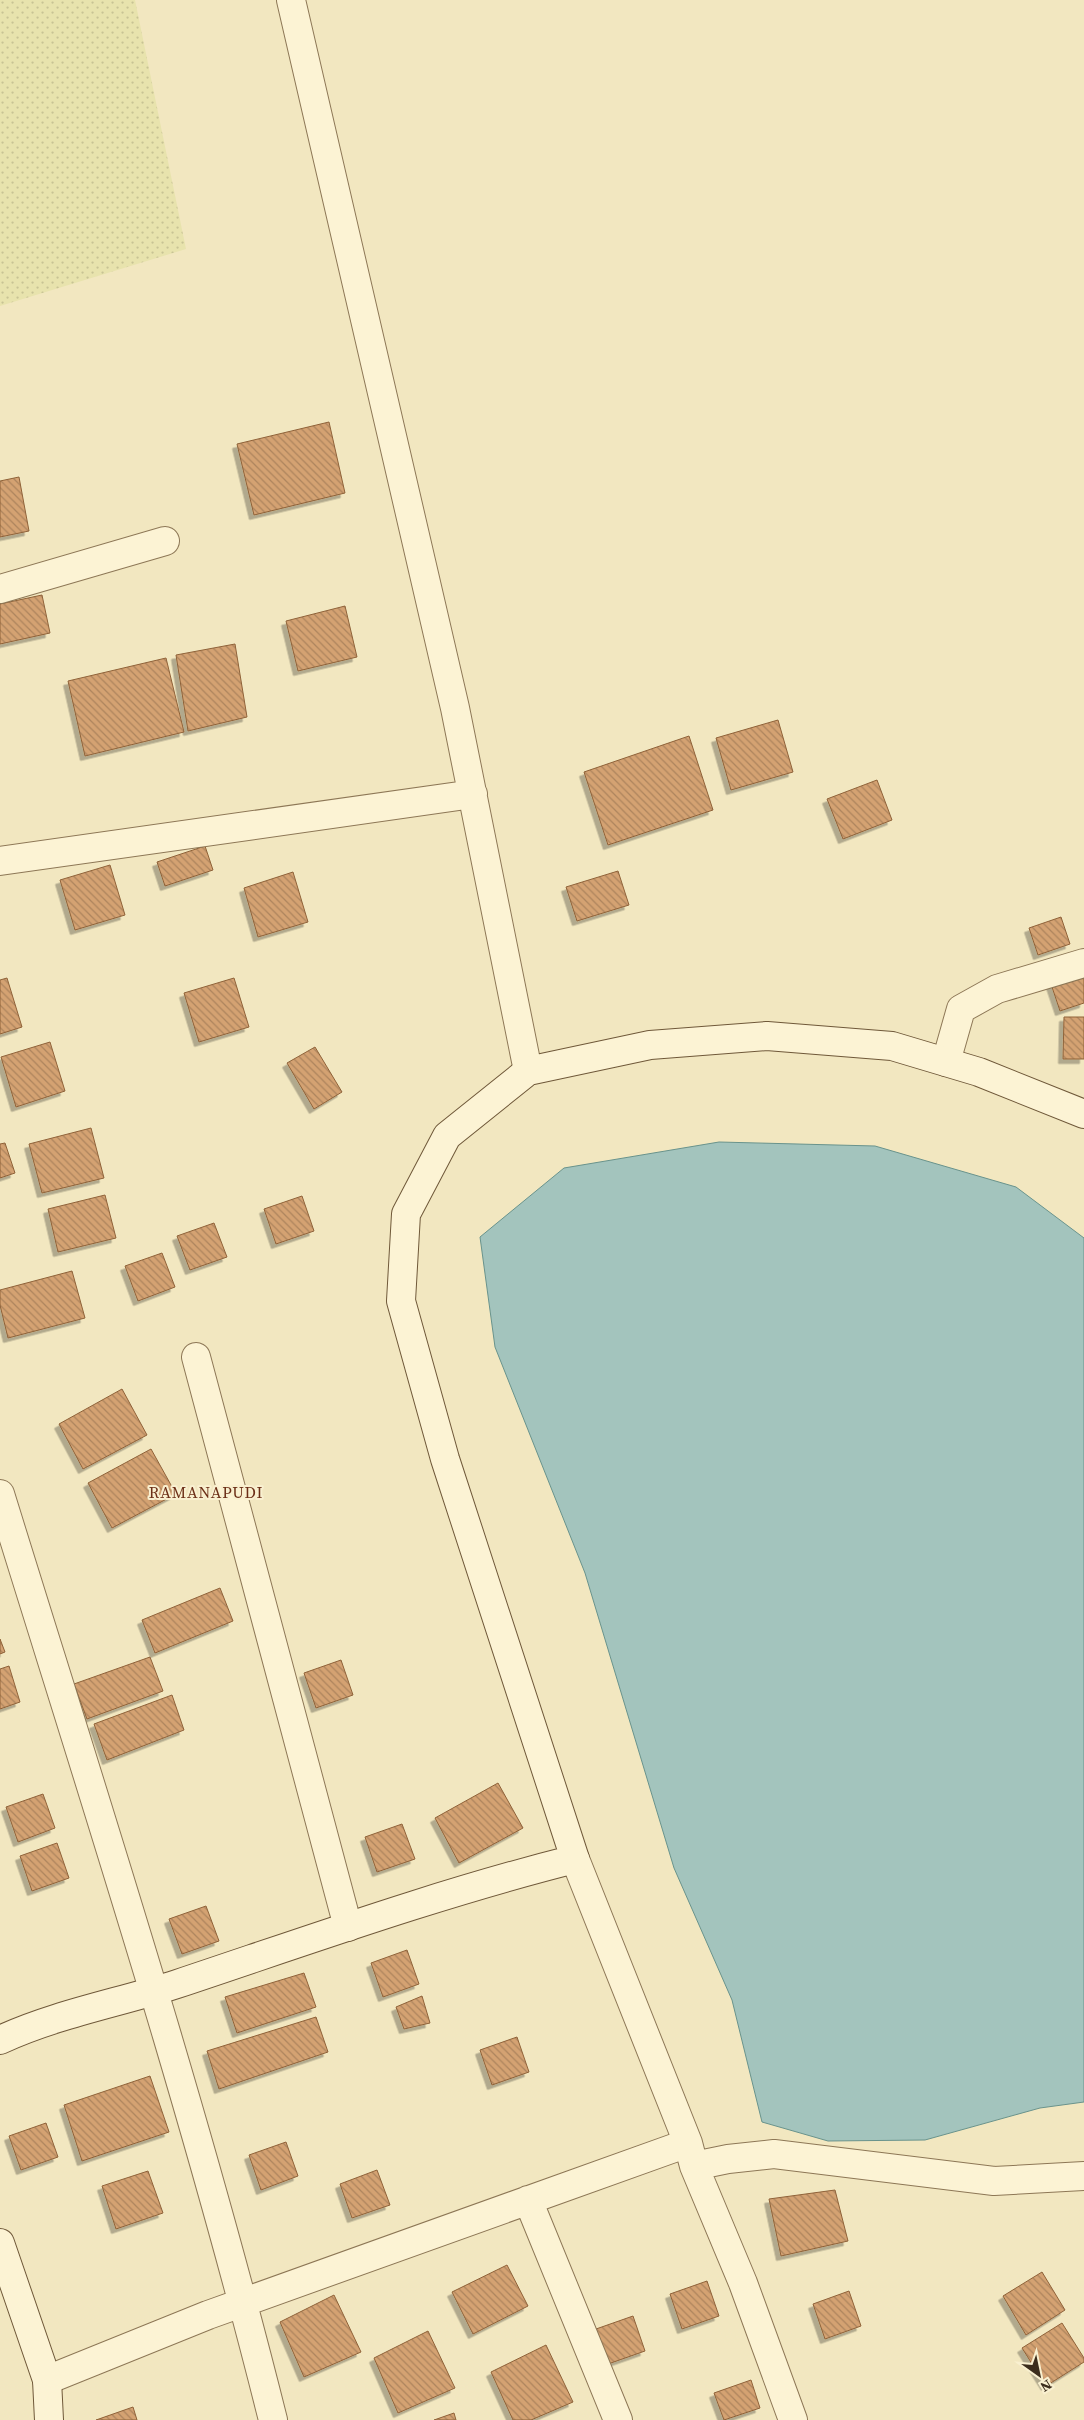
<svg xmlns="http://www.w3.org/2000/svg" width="1084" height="2420" viewBox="0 0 1084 2420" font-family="'Source Serif 4',serif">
<defs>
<pattern id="farmland-dots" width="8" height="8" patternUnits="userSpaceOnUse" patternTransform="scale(1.25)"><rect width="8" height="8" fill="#e8e3ad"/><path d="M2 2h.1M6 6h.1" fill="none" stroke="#c8c394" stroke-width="1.8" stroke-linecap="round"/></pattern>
<pattern id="building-back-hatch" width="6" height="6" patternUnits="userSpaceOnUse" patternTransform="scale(1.25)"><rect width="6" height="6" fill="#d4a272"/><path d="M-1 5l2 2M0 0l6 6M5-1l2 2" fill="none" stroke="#ad845d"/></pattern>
<filter id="shadow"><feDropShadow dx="-4.5" dy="4.5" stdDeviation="0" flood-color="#0004"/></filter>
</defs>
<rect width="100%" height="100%" fill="#f2e7c0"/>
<!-- farmland -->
<path fill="url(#farmland-dots)" d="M0 0H135L186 249 0 306Z"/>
<!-- water -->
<path fill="#a3c4bd" stroke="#69938c" d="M719 1142 875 1146 1016 1187 1084 1238V2102L1040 2108 925 2140 828 2141 762 2122 732 2000 674 1868 585 1573 495 1347 480 1237 564 1168Z"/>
<!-- building -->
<path fill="url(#building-back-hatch)" stroke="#8f6239" filter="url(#shadow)" d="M329 422 345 493 254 515 237 444Z
M19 477 29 531 0 537V481Z
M42 595 50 633 0 644V604Z
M345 606 357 657 298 671 286 621Z
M235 644 247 717 188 731 176 655Z
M166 658 184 732 85 756 68 681Z
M778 720 793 772 731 790 716 738Z
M689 736 713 810 608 845 584 772Z
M877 780 892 820 843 839 827 799Z
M205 846 213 870 165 886 157 862Z
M110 865 125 915 75 930 60 880Z
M618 871 629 905 577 921 566 887Z
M293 872 308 922 258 937 244 888Z
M1061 917 1070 944 1038 955 1029 928Z
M1084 973V1003L1060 1011 1051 984Z
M7 978 22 1027 0 1034V980Z
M234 978 249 1027 199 1042 184 993Z
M1064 1017H1084V1059H1063Z
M50 1042 65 1091 16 1107 1 1057Z
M315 1047 342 1092 314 1109 287 1063Z
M91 1128 104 1178 42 1193 29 1144Z
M5 1143 15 1173 0 1178V1144Z
M105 1195 116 1238 58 1252 48 1209Z
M302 1196 314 1231 276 1244 264 1209Z
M214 1223 227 1257 190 1270 177 1236Z
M162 1253 175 1287 138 1301 125 1266Z
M72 1271 85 1318 8 1338 0 1305V1290Z
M122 1389 147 1435 83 1469 59 1424Z
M151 1449 176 1494 112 1528 88 1483Z
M220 1588 233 1621 155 1653 142 1620Z
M0 1639 5 1652 0 1654Z
M150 1657 163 1691 87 1719 74 1684Z
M341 1660 353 1695 316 1708 304 1673Z
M9 1666 20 1702 0 1709V1669Z
M172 1695 184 1730 107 1760 94 1724Z
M498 1783 523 1828 459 1863 435 1818Z
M43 1794 55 1828 18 1842 6 1807Z
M402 1824 415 1859 377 1872 365 1837Z
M57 1843 69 1878 32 1891 20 1856Z
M206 1906 219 1941 182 1954 169 1919Z
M407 1950 419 1984 383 1997 371 1963Z
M304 1973 316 2007 237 2033 225 1997Z
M422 1996 430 2023 404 2029 396 2007Z
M316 2017 328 2052 219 2089 207 2051Z
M517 2037 529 2072 492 2085 480 2050Z
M150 2076 169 2132 82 2161 64 2105Z
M46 2123 58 2157 21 2170 9 2136Z
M286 2142 298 2176 261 2190 249 2155Z
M377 2170 390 2205 352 2218 340 2184Z
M148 2171 163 2213 116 2229 102 2186Z
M835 2190 848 2241 781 2256 769 2199Z
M507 2265 528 2306 473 2334 452 2292Z
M1042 2272 1065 2310 1026 2335 1003 2296Z
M707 2281 719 2316 682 2329 670 2294Z
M849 2291 861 2326 825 2339 813 2304Z
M334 2295 361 2352 304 2377 280 2322Z
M633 2316 645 2351 608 2364 596 2329Z
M1062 2323 1084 2358V2362L1046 2386 1022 2348Z
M428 2331 455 2388 398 2413 374 2358Z
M546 2345 573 2402 531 2420H513L491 2372Z
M751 2380 760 2408 724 2420 714 2393Z
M133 2407 137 2420H96Z
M454 2413 456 2420H434Z"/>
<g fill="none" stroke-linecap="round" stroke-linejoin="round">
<defs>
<path id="minor" d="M291 0 455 708 528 1071
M0 589 165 541
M0 861 473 794
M946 1062 961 1009 997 989 1084 963
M196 1357 348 1927
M0 1494C95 1801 195 2108 273 2420
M575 1859 688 2143 694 2166 743 2283 793 2420
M694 2166 728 2159 774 2154 994 2181 1084 2176
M528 2200 618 2420
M47 2380 208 2315 688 2143"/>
<path id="secondary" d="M0 2040C56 2014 118 2003 177 1984 309 1940 440 1893 575 1859L445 1459 401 1301 406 1214 447 1136 528 1071 650 1045 767 1036 892 1046 979 1072 1084 1114
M0 2243 47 2380 49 2420"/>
</defs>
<!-- minor casing -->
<use href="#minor" stroke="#8d7756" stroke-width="30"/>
<!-- secondary casing -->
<use href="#secondary" stroke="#6f5839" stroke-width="30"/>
<!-- minor -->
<use href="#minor" stroke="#fcf3d4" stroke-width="28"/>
<!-- secondary -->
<use href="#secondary" stroke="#fcf3d4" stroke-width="28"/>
</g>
<g text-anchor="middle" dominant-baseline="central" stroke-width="4" stroke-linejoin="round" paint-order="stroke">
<!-- quarter labels -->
<g font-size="16" letter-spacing="1" fill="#6c2f17" stroke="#f9f0d0">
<text x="206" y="1492">RAMANAPUDI</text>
</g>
</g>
<!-- north arrow -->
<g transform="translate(1039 2375) rotate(147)" stroke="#f9f0d0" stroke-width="4" paint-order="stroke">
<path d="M0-4L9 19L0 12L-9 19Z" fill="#3b2d1c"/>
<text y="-8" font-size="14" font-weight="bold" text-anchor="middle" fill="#3b2d1c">N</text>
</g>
</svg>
